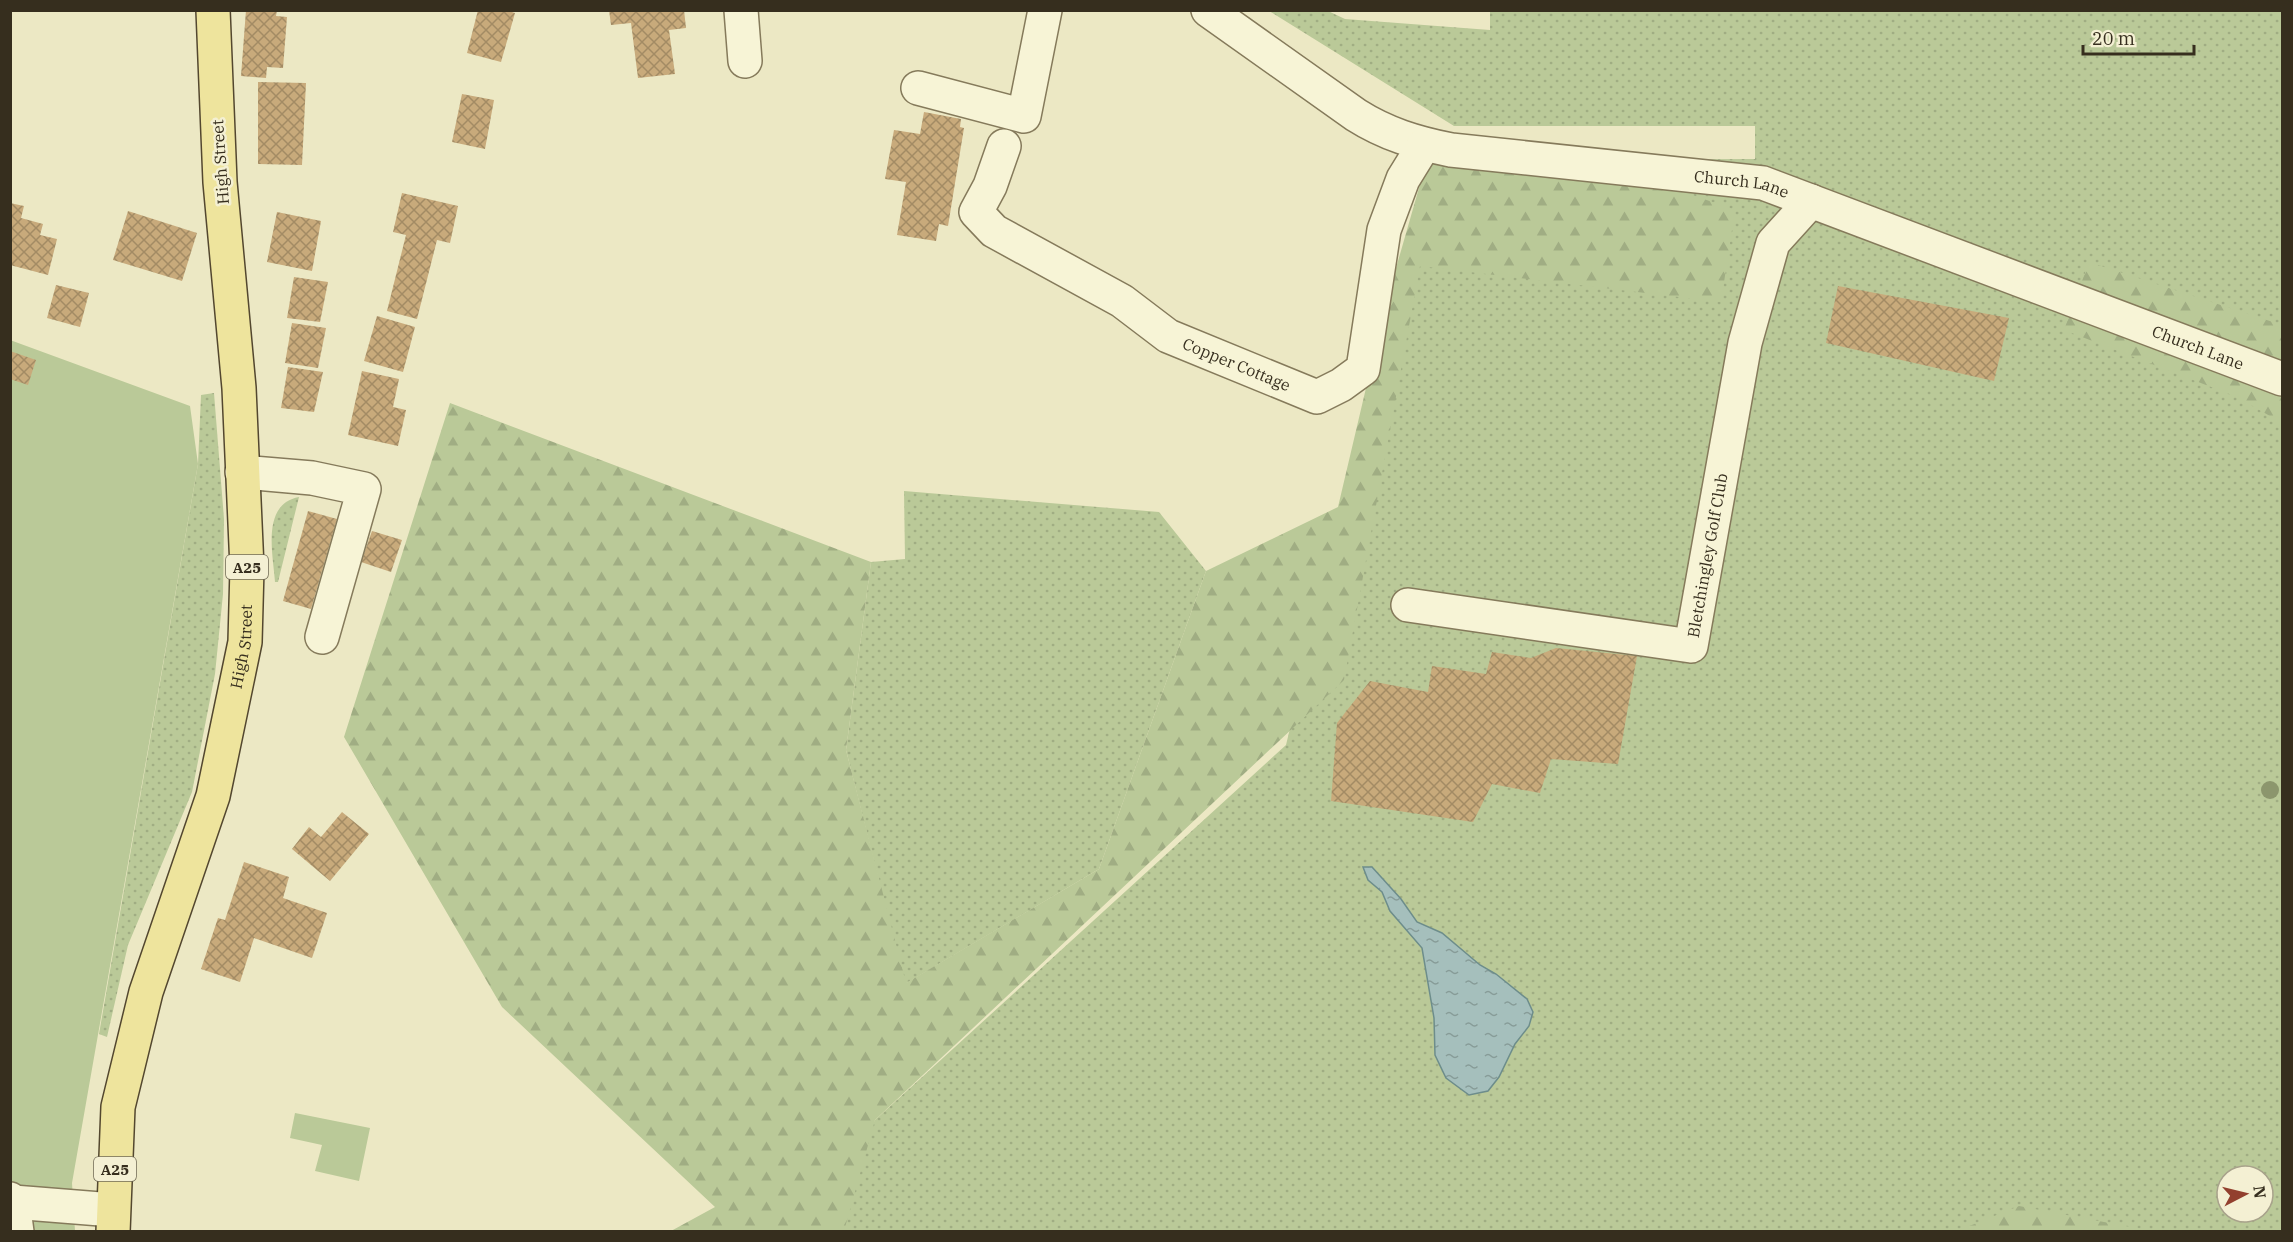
<svg xmlns="http://www.w3.org/2000/svg" width="2293" height="1242" viewBox="0 0 2293 1242" font-family="'IBM Plex Serif',serif">
<defs>
<pattern id="grass-dots" width="8" height="8" patternUnits="userSpaceOnUse" patternTransform="scale(1.5)"><rect width="8" height="8" fill="#bac998"/><path d="M2 2h.1M6 6h.1" fill="none" stroke="#a0ad83" stroke-width="1.8" stroke-linecap="round"/></pattern>
<pattern id="forest-firs" width="22" height="20" patternUnits="userSpaceOnUse" patternTransform="scale(1.5)"><rect width="22" height="20" fill="#bac998"/><path d="M5 1l3.5 6h-7zM16 11l3.5 6h-7z" fill="#a0ad83"/></pattern>
<pattern id="water-ripples" width="26" height="14" patternUnits="userSpaceOnUse" patternTransform="scale(1.5)"><rect width="26" height="14" fill="#a5bfbc"/><path d="M2 4q2-2 4 0t4 0M15 11q2-2 4 0t4 0" fill="none" stroke="#879c98"/></pattern>
<pattern id="building-cross-hatch" width="8" height="8" patternUnits="userSpaceOnUse" patternTransform="scale(1.5)"><rect width="8" height="8" fill="#c8aa7b"/><path d="M0 0l8 8M0 8l8-8" fill="none" stroke="#a38b64"/></pattern>
</defs>
<rect width="100%" height="100%" fill="#ece8c4"/>
<!-- grass -->
<path fill="url(#grass-dots)" fill-rule="evenodd" d="M1490 10 2282 11V1231L814 1232 875 1120 1286 745 1427 160 1755 159V126H1454L1269 11H1328L1345 19 1490 30ZM2227 1176H2263V1212H2227Z
M214 393 224 519 223 594 215 674 192 792 128 945 107 1037 99 1034 198 464 201 395Z
M904 491 1159 512 1206 571 1099 869 905 984 846 750 871 562 905 559Z
M299 497 278 582H275C273 554 261 504 299 497Z"/>
<!-- forest -->
<path fill="url(#forest-firs)" d="M1427 160 1681 191 1735 210 1721 302 1420 266 1344 680 875 1120 844 1231H671L715 1207 502 1007 344 737 450 403 871 562 846 750 906 983 1099 869 1206 571 1338 507 1386 303Z
M2089 262 2282 325V423L2237 397 2064 330Z
M2019 1206 2152 1231H1957Z"/>
<!-- green -->
<path fill="#bac998" d="M10 340 190 406 198 464 72 1183 75 1231H11Z
M295 1113 370 1128 359 1181 315 1171 322 1145 290 1138Z"/>
<!-- water -->
<path fill="url(#water-ripples)" stroke="#6d8d8b" stroke-width="1.5" d="M1363 867H1372L1401 899 1417 922 1442 933 1480 965 1496 974 1527 999 1533 1012 1529 1026 1515 1044 1499 1077 1488 1091 1469 1095 1446 1078 1435 1055 1434 1018 1422 948 1390 911 1382 892 1368 880Z"/>
<!-- building -->
<path fill="url(#building-cross-hatch)" d="M246 10H277L276 16 287 17 283 68 267 67 266 78 241 76Z
M478 10H506L515 13 501 62 467 53Z
M609 10H684L686 28 669 30 675 74 638 78 631 23 611 25Z
M258 82 306 83 302 165 258 164Z
M462 94 494 100 485 149 452 142Z
M924 112 961 119 960 127 964 128 948 226 939 224 936 241 897 235 906 182 885 179 894 130 920 134Z
M402 193 458 206 450 243 437 240 417 319 387 311 406 235 393 232Z
M10 203 24 206 21 218 43 224 40 235 57 239 48 275 10 265Z
M128 211 197 233 182 281 113 260Z
M277 212 321 221 312 271 267 262Z
M294 277 328 282 320 322 287 318Z
M56 285 89 293 80 327 47 318Z
M1838 286 2009 318 1994 381 1826 343Z
M377 316 415 327 403 372 364 361Z
M292 323 326 328 318 368 285 363Z
M10 351 36 360 28 385 10 379Z
M288 367 323 372 314 412 281 408Z
M362 371 399 379 393 407 406 410 398 446 348 435Z
M308 511 337 519 311 609 283 601Z
M372 531 402 540 391 572 361 562Z
M1556 648 1637 656 1618 764 1551 759 1540 793 1492 784 1473 822 1331 801 1337 723 1370 681 1428 692 1432 666 1486 674 1492 652 1531 658Z
M342 812 369 834 330 881 292 849 309 827 321 837Z
M244 862 289 877 283 898 327 913 312 958 254 938 240 982 201 969 218 918 225 920Z"/>
<g fill="none" stroke-linecap="round" stroke-linejoin="round">
<defs>
<g id="minor">
<path d="M741 10 745 61"/>
<path id="s1" d="M1208 10 1356 115C1386 134 1416 143 1451 150L1763 183 2282 379"/>
<path d="M918 88 1024 116 1045 10"/>
<path id="s2" d="M1004 146 990 186 976 212 994 231 1122 301 1168 336 1317 397 1341 385 1363 369 1384 230 1403 179 1424 145"/>
<path d="M242 472 312 478 364 489 322 637"/>
<path id="s3" d="M1408 605 1691 646 1745 343 1773 243 1811 201"/>
<path d="M10 1199 13 1202 113 1210"/>
<path d="M13 1202 17 1232"/>
</g>
<g id="major">
<path id="s4" d="M113 1232 118 1107 146 992 213 796 245 642 247 568 239 388 220 182 213 10"/>
</g>
</defs>
<!-- minor casing -->
<use href="#minor" stroke="#857a5b" stroke-width="36"/>
<!-- major casing -->
<use href="#major" stroke="#53472f" stroke-width="36"/>
<!-- minor -->
<use href="#minor" stroke="#f7f4d6" stroke-width="33"/>
<!-- major -->
<use href="#major" stroke="#eee49d" stroke-width="33"/>
</g>
<!-- trees -->
<circle fill="#8c966d" cx="2270" cy="790" r="9"/>
<g text-anchor="middle" dominant-baseline="central" stroke-width="5" stroke-linejoin="round" paint-order="stroke">
<!-- shield labels -->
<g fill="#f4f0d3" stroke="#6f6854" stroke-width="1.5">
<rect x="226" y="555" width="42" height="24" rx="4.5"/>
<rect x="94" y="1157" width="42" height="24" rx="4.5"/>
</g>
<g font-size="15" font-weight="bold" fill="#362e1e">
<text x="247" y="567">A25</text>
<text x="115" y="1169">A25</text>
</g>
<!-- street labels -->
<g font-size="16" fill="#362e1e" stroke="#f4f0d3">
<text transform="translate(220 162) rotate(-94)">High Street</text>
<text stroke="none"><textPath href="#s1" startOffset="576">Church Lane</textPath></text>
<text stroke="none"><textPath href="#s1" startOffset="1062">Church Lane</textPath></text>
<text stroke="none"><textPath href="#s2" startOffset="376">Copper Cottage</textPath></text>
<text stroke="none"><textPath href="#s3" startOffset="378">Bletchingley Golf Club</textPath></text>
<text stroke="none"><textPath href="#s4" startOffset="603">High Street</textPath></text>
</g>
</g>
<!-- border -->
<rect width="2293" height="1242" fill="none" stroke="#362e1e" stroke-width="24"/>
<!-- north arrow -->
<g transform="translate(2245 1194) rotate(83)"><circle r="28" fill="#f4f0d3" stroke="#a8a28b" stroke-width="1.5"/>
<path d="M0-4.5L10 22L0 15L-10 22Z" fill="#92402e"/>
<text y="-9" font-size="16" font-weight="bold" text-anchor="middle" fill="#362e1e">N</text>
</g>
<!-- scale -->
<path d="M2083 45v9h111v-9" fill="none" stroke="#362e1e" stroke-width="3"/>
<text x="2092" y="45" font-size="18" fill="#362e1e" stroke="#f4f0d3" stroke-width="4.5" paint-order="stroke">20 m</text>
</svg>
